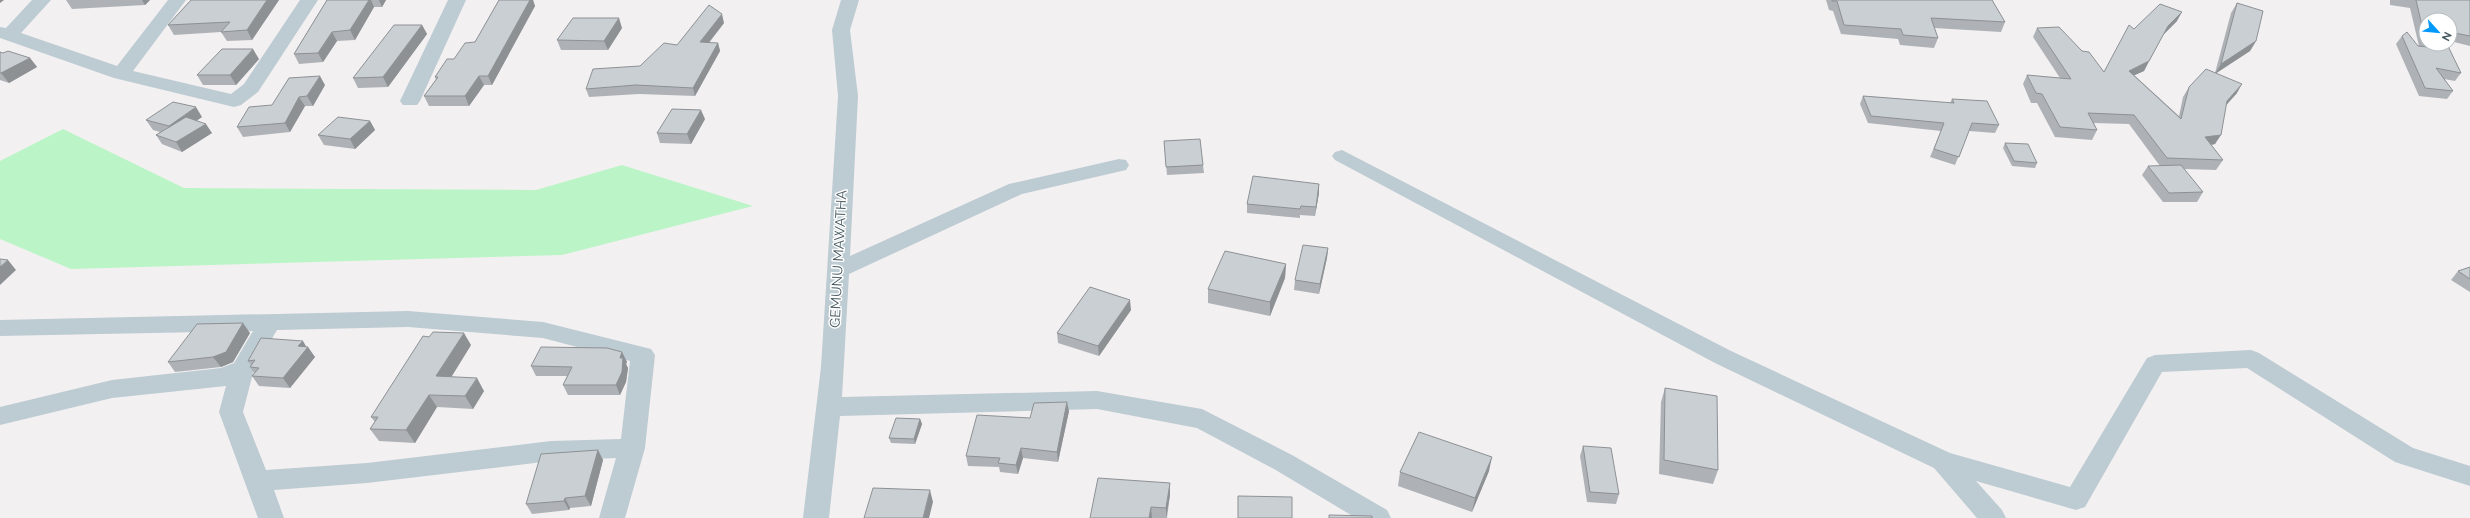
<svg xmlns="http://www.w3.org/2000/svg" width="2470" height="518" viewBox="0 0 2470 518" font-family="Raleway,sans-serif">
<rect width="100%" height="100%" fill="#f3f0f1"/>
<!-- green -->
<path fill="#bbf5c7" d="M63 129 184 188 536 190 622 165 753 206 562 255 71 269 0 239V161Z"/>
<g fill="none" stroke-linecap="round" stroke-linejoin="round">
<!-- minor -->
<path fill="#bdcbd2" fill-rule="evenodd" d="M32 0H51L21 33 117 66 168 0H186L133 71 231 94 244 84 300 0H318L258 92 241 105 234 107 114 78 0 38V27L6 28Z
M448 0H466L420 101 417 105H403L400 101Z
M841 0H859L850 30 858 96 850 256 1009 184 1119 159 1126 160 1129 165 1126 170 1022 194 849 274 842 397 1097 391 1202 409 1292 455 1387 510 1391 518H1356L1274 469 1197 428 1097 409 840 416 829 518H803L821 367 838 96 832 30Z
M1342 150 1731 351 1950 453 2070 487 2147 358 2155 355 2251 350 2259 353 2413 448 2470 466V486L2395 462 2247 368 2162 372 2085 507 2076 510 1976 481 2002 510 2006 518H1977L1934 468 1715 363 1335 160 1332 156 1335 152Z
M408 311 543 322 651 349 655 355 645 448 625 518H599L616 458 551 461 367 483 274 490 284 518H258L219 412 226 386 112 398 0 425V407L112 380 221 368 234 363 253 331 0 336V320ZM408 327 543 338 630 361 621 439 551 441 367 463 266 470 243 412 254 369 277 330Z"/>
</g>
<!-- wall -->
<path fill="#aeb2b6" d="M66 0H150L145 5 72 9Z
M191 0H279L252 40 227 41 221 32 174 35 168 25Z
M327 0H386L382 7H374L355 40 337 41 323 62 299 64 294 54Z
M499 0H533L535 6 492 85H484L469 106H429L424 96 436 80 435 77 454 59 475 42Z
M1826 0H1992L2005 22 2001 32 1934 28 1938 38 1934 48 1900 45 1898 39 1841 34 1833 11 1829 10Z
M2390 0H2470V46L2450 41V20H2426L2461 73 2455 81 2444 79 2453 91 2447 99 2419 96 2396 44 2402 36 2419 46 2410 8 2390 5Z
M2237 3 2256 41 2250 51 2216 73 2237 93 2226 105 2215 144 2211 145 2223 160 2216 170 2184 169 2203 192 2197 202H2163L2142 175 2148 166H2160L2129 124 2094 123 2097 130 2092 140 2055 137 2037 103H2031L2023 84 2027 75 2060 78 2033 37 2037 28 2082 51 2104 72 2134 29 2177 21 2163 35 2144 71 2134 75 2179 116 2183 97 2189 87 2215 73 2231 13Z
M724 23 709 43H718L720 51 695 96 639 94 589 97 586 89 640 66 677 45Z
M422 25 427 34 388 87 358 88 353 78Z
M622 28 608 50H561L557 40Z
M0 52 3 53 30 58 37 67 9 83 0 80Z
M259 59 236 85H203L197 75Z
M325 85 313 106H305L290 132 243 137 237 127 272 105Z
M1863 96 1950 103 1952 99 1999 125 1995 133 1969 131 1955 165 1930 157 1941 131 1868 123 1860 104Z
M202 117 197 120 212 133 182 152 162 144 156 135 160 132 153 130 146 120Z
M705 119 691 144 660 143 657 133Z
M370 121 375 130 355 149 324 145 318 135Z
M1164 141 1203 165 1204 173 1167 175Z
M2005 143 2037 163 2035 168 2012 166 2003 148Z
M1319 184V193L1315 216 1300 215V218L1247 213V204Z
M1328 248 1327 258 1319 294 1294 290 1295 280Z
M1286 264 1285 278 1270 316 1208 303V289Z
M2470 267V292L2451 280 2458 271Z
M1131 310 1099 356 1058 343 1057 333Z
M250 333 233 362 221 367 175 372 168 362Z
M471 345 451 377 484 391 473 409 437 407 415 443 379 441 370 429 375 422 371 417Z
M306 347 315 357 290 388 259 386 252 376 254 373 250 367 251 365 248 361Z
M622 352 627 362 626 364 628 368 626 382 620 395H568L563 385 567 376H536L531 366Z
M1665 388 1718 470 1713 484 1659 474 1661 402Z
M1069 411 1058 462 1023 458 1018 474 1000 472 999 467 968 466 966 456 1030 418Z
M920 419 922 424 915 444 891 443 889 438Z
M1583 446 1619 494 1616 504 1587 502 1580 456Z
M598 450 603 460 591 506 570 508 569 510 532 514 526 504Z
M1489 471 1472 512 1398 486 1400 472Z
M1170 495 1167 518H1090Z"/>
<!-- shaded-wall -->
<path fill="#8d9194" d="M0 0H4L0 3Z
M142 0H150L145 5Z
M267 0H279L252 40 247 30Z
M369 0H371L374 7 355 40 350 30Z
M379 0H386L382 7Z
M530 0H533L535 6 492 85 488 76Z
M2182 12 2177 21 2163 35 2168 26Z
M722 14 724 23 702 51 700 42Z
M619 18 622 28 608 50 604 41Z
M422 25 427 34 388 87 383 77Z
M332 32 337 41 323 62 318 53Z
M2256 41 2250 51 2215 74 2221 64Z
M718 43 720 51 695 96 693 88Z
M253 49 259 59 236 85 230 75Z
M30 58 37 67 9 83 1 73Z
M2149 61 2144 71 2124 80 2129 71Z
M320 76 325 85 313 106 307 96Z
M479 76 484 85 469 106 465 96Z
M2242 84 2237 93 2221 111 2227 101Z
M299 97 305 106 290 132 285 123Z
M196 107 202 117 176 135 169 126Z
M701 110 705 119 691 144 687 134Z
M370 121 375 130 355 149 350 139Z
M206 124 212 133 182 152 176 142Z
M2221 135 2215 144 2200 147 2205 137Z
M1319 184V193L1315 216 1316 207Z
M1328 248 1327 258 1319 294 1320 284Z
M8 260 16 270 0 285V267Z
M1286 264 1285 278 1270 316V302Z
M1130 300 1131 310 1099 356 1098 346Z
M243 323 250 333 233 362 221 367 213 357Z
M464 333 471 345 444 389 436 376Z
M303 341 307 348 308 347 315 357 290 388 283 378 298 346Z
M622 352 627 362 626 364 628 368 626 382 620 395 616 385 620 358Z
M477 378 484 391 473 409 465 396Z
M429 395 437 407 415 443 406 430Z
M1067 402 1069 411 1058 462 1057 452Z
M920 419 922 424 915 444 914 439Z
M1021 448 1023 458 1018 474 1016 465Z
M598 450 603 460 591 506 585 496Z
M1492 457 1489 471 1472 512 1475 498Z
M1170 483V495L1166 518V508Z
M930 490 933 502 929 518H923Z
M565 498 570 508 569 510 564 501Z
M1151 507 1152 518H1149Z"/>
<!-- building -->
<path fill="#cacfd4" stroke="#8d9194" d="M191 0H267L247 30 221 32 230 22 168 25Z
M327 0H369L350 30 332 32 318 53 294 54Z
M499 0H530L488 76H479L465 96H424L438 77H435L447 59H454L465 43 475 42Z
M1832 0H1992L2005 22 1931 18 1938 38 1903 35 1901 29 1844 25 1837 1H1832Z
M2416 0H2470V36L2450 32V20H2426V43Z
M2237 3 2263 11 2256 41 2221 64Z
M2160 4 2182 12 2168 26 2149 61 2129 71 2181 119 2189 87 2206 69 2242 84 2227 101 2221 135 2205 137 2223 160 2167 158 2134 115 2088 113 2097 130 2060 127 2042 94 2036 93 2027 75 2071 79 2037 28 2059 27 2082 51 2089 52 2104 72 2129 25 2134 29Z
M709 5 722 14 700 42 718 43 693 88 636 85 586 89 593 69 640 66 664 43 677 45Z
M573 18H619L604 41 557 40Z
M394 25H422L383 77 353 78Z
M2407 32 2418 46 2427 47 2426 44H2447L2461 73 2436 68 2453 91 2425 88 2402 36Z
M222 49H253L230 75H197Z
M8 51 30 58 1 73H0V52L3 53Z
M320 76 307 96 299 97 285 123 237 127 249 107 272 105 289 78Z
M1863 96 1954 103 1952 99 1987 101 1999 125 1972 123 1959 157 1934 149 1944 123 1871 116Z
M173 102 196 107 169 126 146 120Z
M672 109 701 110 687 134 657 133Z
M186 117 206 124 176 142 156 135Z
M338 117 370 121 350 139 318 135Z
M1200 139 1203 165 1166 167 1164 141Z
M2005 143 2028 144 2037 163 2014 161Z
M2181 165 2203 192 2169 193 2148 166Z
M1253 176 1319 184 1316 207 1301 206 1300 209 1247 204Z
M1303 245 1328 248 1320 284 1295 280Z
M1225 251 1286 264 1270 302 1208 289Z
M0 259 8 260 0 267Z
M2470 267V279L2458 271Z
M1090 287 1130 300 1098 346 1057 333Z
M243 323 226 352 213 357 168 362 197 324Z
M433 332 464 333 436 376 477 378 465 396 429 395 406 430 370 429 378 417H371L423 336 429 337Z
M261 338 303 341 298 346 308 347 283 378 252 376 259 368 250 367 255 360 248 361Z
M541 347 607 348 622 352 620 358H623L622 372 616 385H563L572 367 531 366Z
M1665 388 1717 396 1718 470 1664 460Z
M1067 402 1057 452 1021 448 1016 465 998 463 1000 458 966 456 977 415 1030 418 1034 403Z
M896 418 920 419 914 439 889 438Z
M1419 432 1492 457 1475 498 1400 472Z
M1583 446 1611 448 1619 494 1590 492Z
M598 450 585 496 565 498 564 501 526 504 541 454Z
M1098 478 1170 483 1166 508 1151 507 1149 518H1090Z
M873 488 930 490 923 518H864Z
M1238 496 1292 497V518H1238Z
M1329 515 1372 516V518H1329Z"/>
<g text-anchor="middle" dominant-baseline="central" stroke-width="3" stroke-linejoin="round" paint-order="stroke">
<!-- street labels -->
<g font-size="14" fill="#465961" stroke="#fff">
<text transform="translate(838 259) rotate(-87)">GEMUNU MAWATHA</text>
</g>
</g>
<!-- north arrow -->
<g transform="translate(2438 32) rotate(117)"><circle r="19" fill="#ffffff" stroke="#b5bdc0"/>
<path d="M0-3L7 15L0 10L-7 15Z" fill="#0399fa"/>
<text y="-6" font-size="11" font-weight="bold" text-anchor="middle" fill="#465961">N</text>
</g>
</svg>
